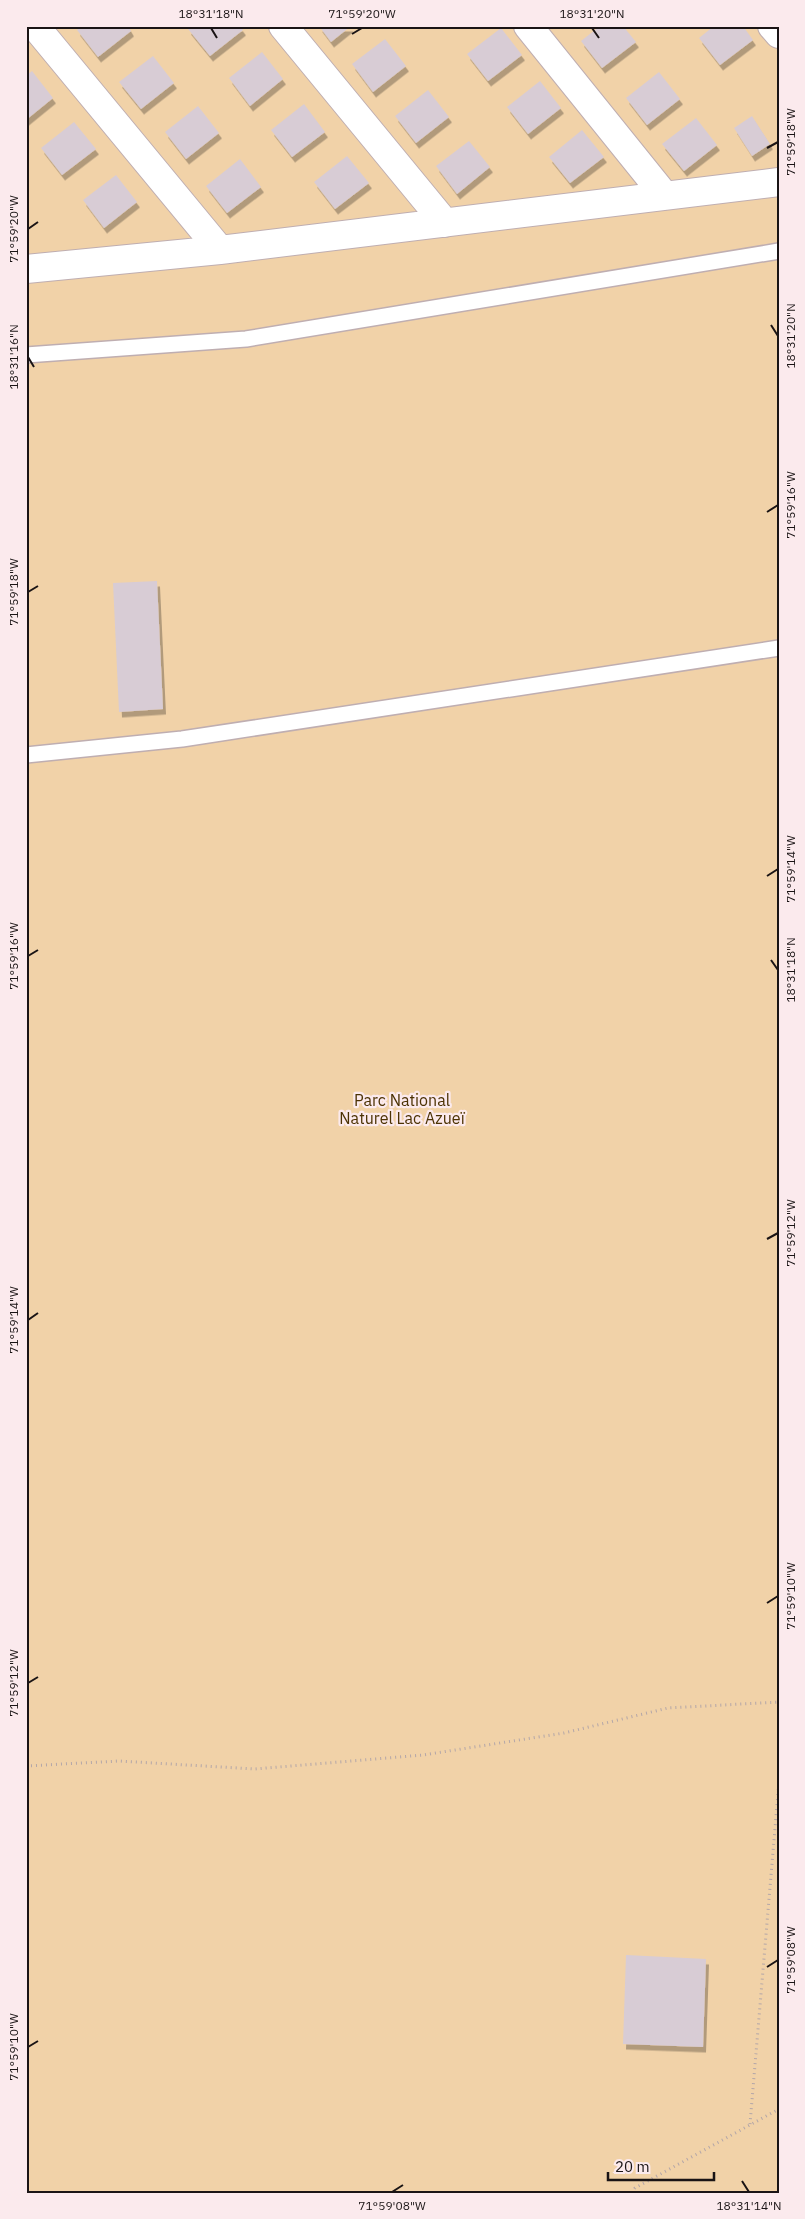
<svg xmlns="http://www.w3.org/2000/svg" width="805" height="2219" viewBox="0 0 805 2219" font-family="'IBM Plex Sans',sans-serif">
<defs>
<filter id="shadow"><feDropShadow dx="3" dy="5.5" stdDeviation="0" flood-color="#0004"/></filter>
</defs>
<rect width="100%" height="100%" fill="#fbeaed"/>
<!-- green -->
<path fill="#f1d2a8" d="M26 26H779V2193H26Z"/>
<!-- building -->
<path fill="#d8ccd5" filter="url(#shadow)" d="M81 26H128L131 31 98 57 77 30Z
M191 26H240L243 30 210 56 188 29Z
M319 26H351L331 42Z
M600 26H623L636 42 602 68 581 41Z
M714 26H743L753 40 720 65 699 38Z
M501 28 522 55 488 81 467 54Z
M385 39 406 66 373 92 352 64Z
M262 52 283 79 250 106 229 78Z
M153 56 174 83 141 109 119 82Z
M32 71 53 98 26 120V76Z
M659 72 680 99 647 125 626 98Z
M540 81 561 108 528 134 507 107Z
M428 90 449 117 416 143 395 116Z
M304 104 325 132 292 157 271 130Z
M198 106 219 133 186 159 165 132Z
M752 116 770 144 752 156 734 128Z
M696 118 717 145 684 171 662 144Z
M74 122 96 149 62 175 41 148Z
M582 130 604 157 570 183 549 157Z
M469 141 490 167 457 194 436 166Z
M347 156 369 183 335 209 314 182Z
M240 159 261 187 227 213 206 186Z
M116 175 137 202 104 228 83 200Z
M157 581 163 709 119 712 113 583Z
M626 1955 706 1959 703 2047 623 2044Z"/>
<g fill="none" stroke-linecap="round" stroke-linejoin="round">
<defs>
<path id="service" d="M26 355 246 339 779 251
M26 755 182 739 779 648"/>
<path id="minor" d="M35 26 220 250
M283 26 445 223
M528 26 665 196
M772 26 779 34
M26 269 220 250 779 182"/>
</defs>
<!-- service casing -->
<use href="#service" stroke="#bfaeb1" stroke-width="18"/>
<!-- minor casing -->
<use href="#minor" stroke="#bfaeb1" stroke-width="30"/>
<!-- path -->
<path stroke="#b3a6a8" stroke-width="3" stroke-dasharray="1 4" stroke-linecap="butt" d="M26 1766 119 1761 255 1769 423 1755 564 1733 668 1708 779 1702
M750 2124 779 1781
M632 2193 635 2188 779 2109"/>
<!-- service -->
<use href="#service" stroke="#fff" stroke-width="15"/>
<!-- minor -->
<use href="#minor" stroke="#fff" stroke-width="28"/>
</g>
<!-- ticks -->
<path fill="none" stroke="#1a1415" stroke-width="2" d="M211 28 217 38M592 28 599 38M352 34 362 28M767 148 778 142M28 229 38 222M771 325 778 336M28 357 34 367M767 512 778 505M28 592 38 586M767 876 778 869M28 956 38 950M771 960 778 970M767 1239 778 1233M28 1320 38 1313M767 1603 778 1596M28 1683 38 1677M767 1967 778 1960M28 2047 38 2041M742 2181 749 2192M392 2192 403 2185"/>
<g text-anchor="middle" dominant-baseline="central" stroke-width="4.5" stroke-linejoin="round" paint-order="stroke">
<!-- park labels -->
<g font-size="16" fill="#4c3203" stroke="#fbeaed">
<text x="402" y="1100">Parc National<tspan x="402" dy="18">Naturel Lac Azueï</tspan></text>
</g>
</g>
<!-- border -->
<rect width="805" height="2219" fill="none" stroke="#fbeaed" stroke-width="55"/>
<!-- scale -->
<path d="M608 2172v8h106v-8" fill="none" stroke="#1a1415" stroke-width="2.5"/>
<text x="615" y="2172" font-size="15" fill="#1a1415" stroke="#fbeaed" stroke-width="4" paint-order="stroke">20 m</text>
<rect x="28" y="28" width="750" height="2164" fill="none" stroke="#1a1415" stroke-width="2"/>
<g font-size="12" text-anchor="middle" fill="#1a1415">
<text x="211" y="18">18°31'18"N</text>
<text x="362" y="18">71°59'20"W</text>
<text x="592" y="18">18°31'20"N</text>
<text transform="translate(791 142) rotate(-90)" y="4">71°59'18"W</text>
<text transform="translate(14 229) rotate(-90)" y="4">71°59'20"W</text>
<text transform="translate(791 336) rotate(-90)" y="4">18°31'20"N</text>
<text transform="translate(14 357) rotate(-90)" y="4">18°31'16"N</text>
<text transform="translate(791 505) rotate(-90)" y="4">71°59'16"W</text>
<text transform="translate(14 592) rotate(-90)" y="4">71°59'18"W</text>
<text transform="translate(791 869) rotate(-90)" y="4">71°59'14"W</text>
<text transform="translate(14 956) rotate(-90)" y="4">71°59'16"W</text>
<text transform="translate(791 970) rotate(-90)" y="4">18°31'18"N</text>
<text transform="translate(791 1233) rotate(-90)" y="4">71°59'12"W</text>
<text transform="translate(14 1320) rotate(-90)" y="4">71°59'14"W</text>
<text transform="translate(791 1596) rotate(-90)" y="4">71°59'10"W</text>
<text transform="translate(14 1683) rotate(-90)" y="4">71°59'12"W</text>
<text transform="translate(791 1960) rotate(-90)" y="4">71°59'08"W</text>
<text transform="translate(14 2047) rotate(-90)" y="4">71°59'10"W</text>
<text x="392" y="2210">71°59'08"W</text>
<text x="749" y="2210">18°31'14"N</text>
</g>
</svg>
